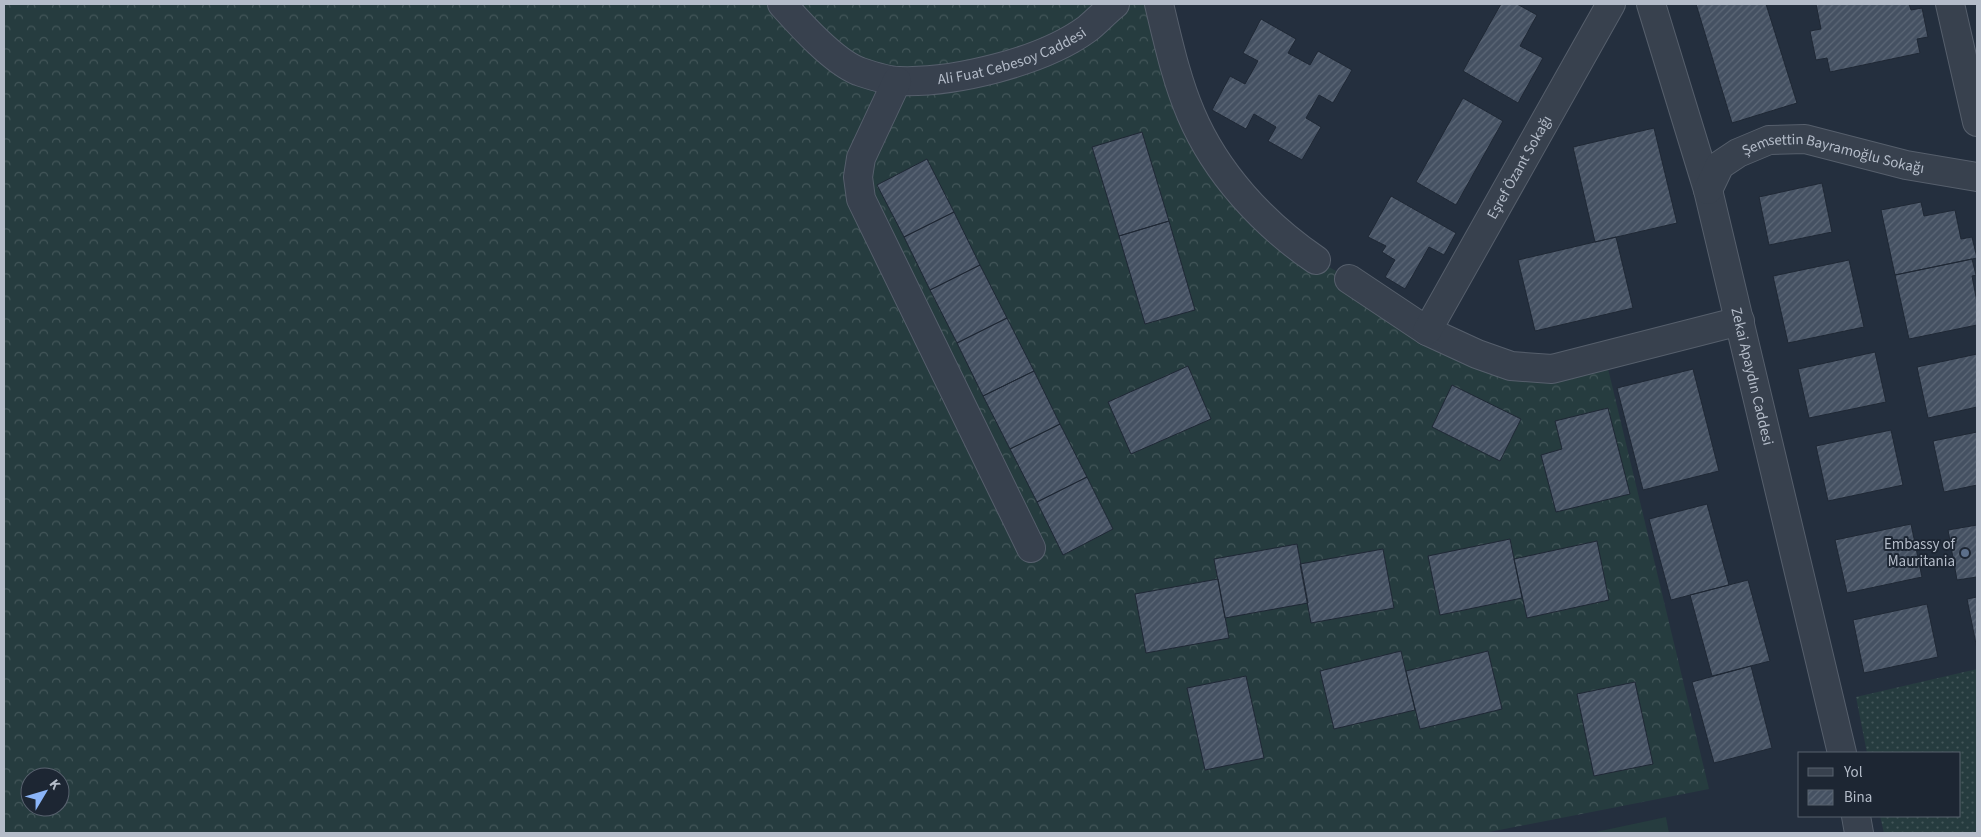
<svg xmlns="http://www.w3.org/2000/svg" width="1981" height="837" viewBox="0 0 1981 837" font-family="'Source Sans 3',sans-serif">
<defs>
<pattern id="grass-dots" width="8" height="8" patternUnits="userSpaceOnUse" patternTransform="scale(1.25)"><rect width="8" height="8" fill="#263c3f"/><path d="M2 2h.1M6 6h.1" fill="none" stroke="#435659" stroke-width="1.8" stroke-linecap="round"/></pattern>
<pattern id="forest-crowns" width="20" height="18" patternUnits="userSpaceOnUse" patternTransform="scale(1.25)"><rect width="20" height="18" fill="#263c3f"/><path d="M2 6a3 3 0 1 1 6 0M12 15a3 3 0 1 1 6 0" fill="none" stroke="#435659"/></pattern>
<pattern id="building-hatch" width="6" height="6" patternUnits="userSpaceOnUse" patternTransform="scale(1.25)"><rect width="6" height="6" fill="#455162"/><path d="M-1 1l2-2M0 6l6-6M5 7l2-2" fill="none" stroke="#5d6877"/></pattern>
</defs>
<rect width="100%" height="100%" fill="#242f3e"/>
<!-- grass -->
<path fill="url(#grass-dots)" d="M1977 669V833H1884L1880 816H1960V753H1867L1856 697Z"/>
<!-- forest -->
<path fill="url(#forest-crowns)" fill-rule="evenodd" d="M4 4H1159L1201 137 1316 260 1511 366 1605 356 1709 789 1484 833H4ZM30 777H60V807H30Z"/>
<!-- pitch -->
<path fill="#263c3f" d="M1666 817 1669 833H1591Z"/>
<!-- building -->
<path fill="url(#building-hatch)" stroke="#1f2835" d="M1501 4H1517L1537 15 1520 46 1543 58 1518 103 1463 71Z
M1696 4H1766L1797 103 1732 123Z
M1816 4H1909L1911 10 1922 8 1928 37 1917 39 1920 53 1830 72 1827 58 1816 60 1810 31 1821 29Z
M1261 19 1296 39 1288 53 1310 65 1318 51 1352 70 1333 103 1319 95 1306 118 1321 127 1302 160 1268 141 1276 127 1254 114 1246 129 1212 110 1230 76 1245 84 1258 61 1243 53Z
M1463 98 1503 121 1456 205 1416 182Z
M1654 128 1677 223 1595 242 1573 147Z
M1142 132 1169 221 1119 236 1092 147Z
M927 159 954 212 904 237 877 185Z
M1822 183 1832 232 1769 245 1759 197Z
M1391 196 1456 233 1444 255 1429 247 1405 289 1385 277 1395 260 1382 252 1386 246 1368 237Z
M1921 202 1924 216 1955 210 1961 239 1972 237 1977 258 1895 275 1881 210Z
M954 212 980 265 930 290 904 237Z
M1169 221 1195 310 1145 324 1119 236Z
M1616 237 1633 308 1535 331 1518 260Z
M1972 259 1976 275 1972 276 1977 302V325L1909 339 1895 275Z
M1849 260 1864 327 1788 343 1773 276Z
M980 265 1007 318 957 343 930 290Z
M1007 318 1034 371 983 396 957 343Z
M1875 352 1886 402 1809 418 1798 369Z
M1977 354V407L1928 418 1917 367Z
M1188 366 1211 419 1131 454 1108 402Z
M1693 369 1719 471 1643 490 1617 388Z
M1034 371 1060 424 1010 449 983 396Z
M1452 385 1521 419 1500 461 1432 427Z
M1608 408 1630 494 1556 512 1541 455 1562 449 1555 421Z
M1060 424 1087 477 1037 502 1010 449Z
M1891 430 1903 485 1828 501 1816 446Z
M1977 432V485L1944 492 1933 441Z
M1087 477 1113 529 1063 555 1037 502Z
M1707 504 1729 585 1671 600 1649 519Z
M1911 524 1922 577 1847 593 1835 540Z
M1977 525V577L1957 580 1948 530Z
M1510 539 1522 598 1440 615 1428 556Z
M1597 541 1609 600 1527 618 1514 559Z
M1297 544 1308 603 1225 618 1214 559Z
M1383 549 1394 608 1311 623 1300 564Z
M1218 579 1229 638 1146 653 1135 594Z
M1748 580 1770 661 1712 676 1690 595Z
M1977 597V649L1967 599Z
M1927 604 1938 657 1864 673 1853 620Z
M1401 651 1415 710 1334 729 1320 671Z
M1488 651 1502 709 1420 729 1406 671Z
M1751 666 1772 748 1714 763 1692 682Z
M1246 676 1264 758 1205 770 1187 688Z
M1635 682 1653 764 1594 776 1577 694Z"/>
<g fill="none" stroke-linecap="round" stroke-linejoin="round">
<defs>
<g id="minor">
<path id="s1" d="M782 4C800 24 833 61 858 71 870 75 887 81 899 81 954 83 1042 62 1087 29 1096 22 1105 12 1115 4"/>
<path d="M1159 4C1168 41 1176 79 1191 114 1216 173 1263 224 1316 260"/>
<path id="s2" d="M1651 4 1708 190 1842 753"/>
<path d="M1950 4 1977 122"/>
<path d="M897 81 861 158 858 177 861 199 1031 548"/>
<path id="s3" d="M1708 190 1720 165 1738 153 1769 140 1805 139 1906 165 1977 177"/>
<path d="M1349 279 1427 331 1477 354 1511 366 1552 369 1740 321"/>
<path id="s4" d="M1427 331 1611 4"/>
<path d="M1856 816 1859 833"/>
</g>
</defs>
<!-- minor casing -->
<use href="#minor" stroke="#565f6c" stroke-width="30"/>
<!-- minor -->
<use href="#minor" stroke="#38414e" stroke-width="28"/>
</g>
<!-- markers -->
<circle fill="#5c6f8a" stroke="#1d2633" stroke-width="2" cx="1965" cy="553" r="5"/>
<g text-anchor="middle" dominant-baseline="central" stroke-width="4" stroke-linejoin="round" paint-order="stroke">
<!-- street labels -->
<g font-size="15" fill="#b4bcc9" stroke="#1d2633">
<text stroke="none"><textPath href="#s1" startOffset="261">Ali Fuat Cebesoy Caddesi</textPath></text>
<text stroke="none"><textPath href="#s3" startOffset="148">Şemsettin Bayramoğlu Sokağı</textPath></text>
<text stroke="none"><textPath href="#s4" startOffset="188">Eşref Özant Sokağı</textPath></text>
<text stroke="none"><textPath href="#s2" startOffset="386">Zekai Apaydın Caddesi</textPath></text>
</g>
<!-- poi labels -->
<g font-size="15" fill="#b4bcc9" stroke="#1d2633" text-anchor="end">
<text x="1955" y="544">Embassy of<tspan x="1955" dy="17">Mauritania</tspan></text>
</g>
</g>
<!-- border -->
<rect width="1981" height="837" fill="none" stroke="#b4bcc9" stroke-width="10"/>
<!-- legend -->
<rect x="1798" y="752" width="162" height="65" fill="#1d2633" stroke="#59626f"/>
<rect x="1808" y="768" width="25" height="8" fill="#38414e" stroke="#59626f"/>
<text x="1844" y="777" font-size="15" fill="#b4bcc9">Yol</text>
<rect x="1808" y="790" width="25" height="15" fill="url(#building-hatch)" stroke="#59626f"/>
<text x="1844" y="802" font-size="15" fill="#b4bcc9">Bina</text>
<!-- north arrow -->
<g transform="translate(45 792) rotate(52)"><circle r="24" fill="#1d2633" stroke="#59626f"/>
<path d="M0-4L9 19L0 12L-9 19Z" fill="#8ab4f8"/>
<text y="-8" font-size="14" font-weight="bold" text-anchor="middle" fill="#b4bcc9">K</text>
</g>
</svg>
